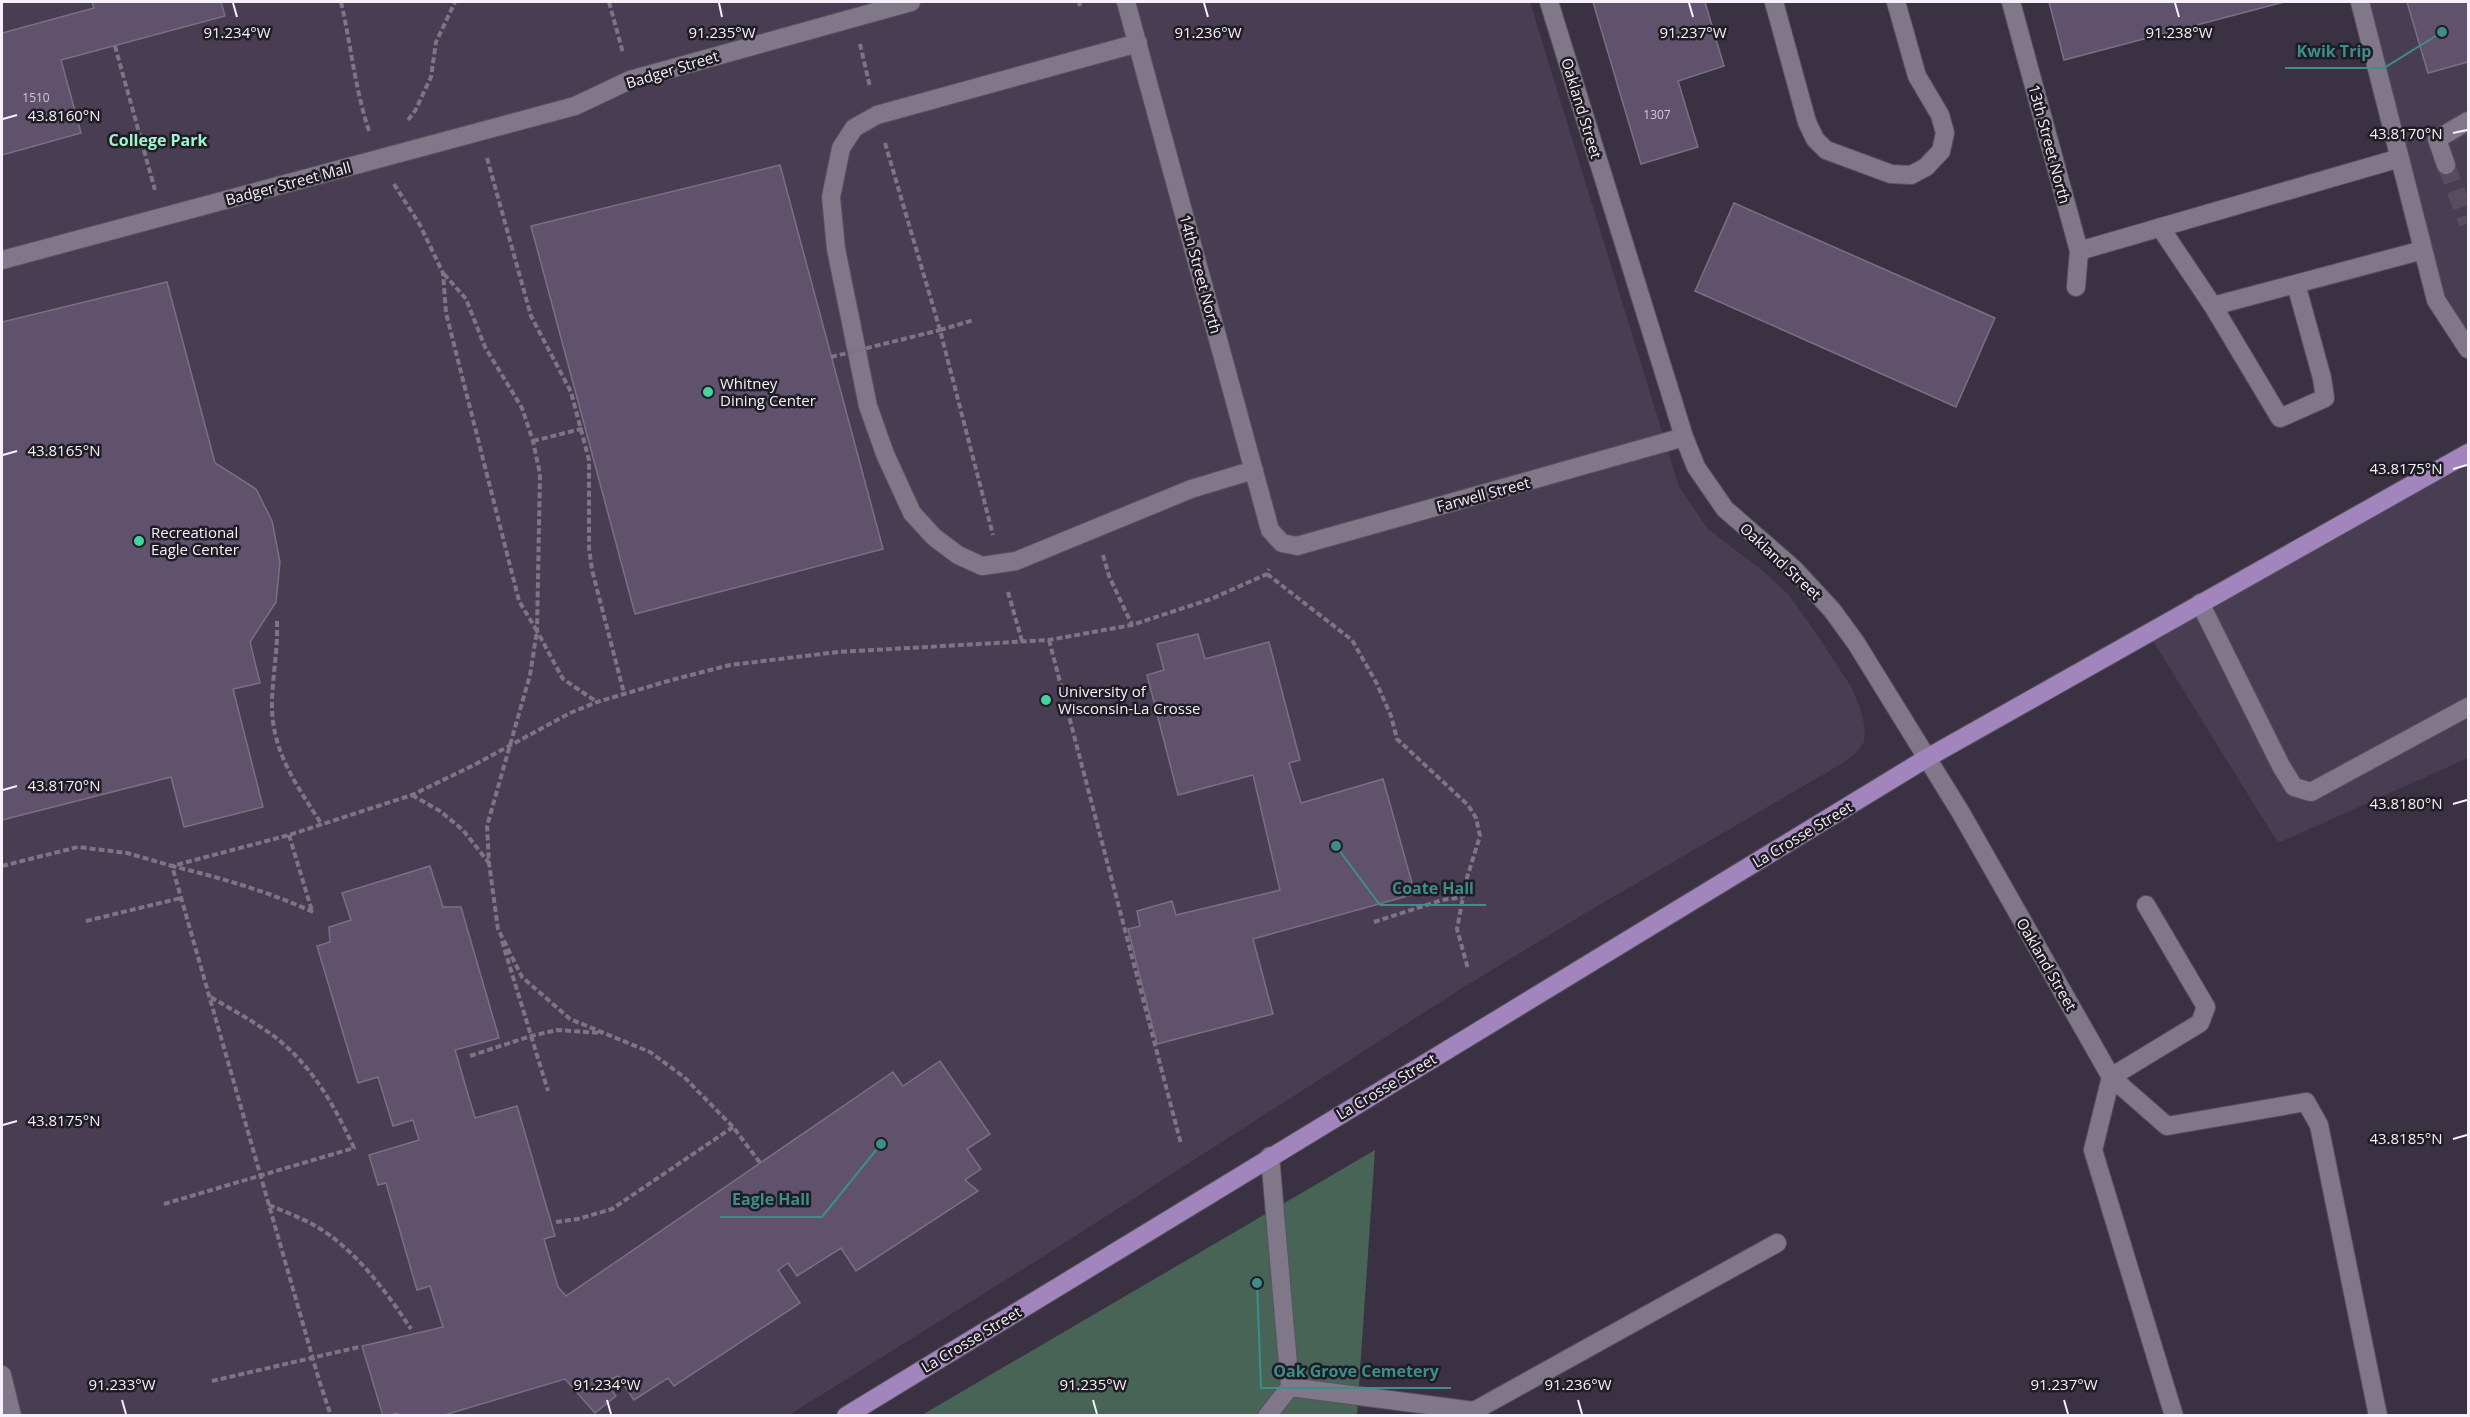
<svg xmlns="http://www.w3.org/2000/svg" width="2470" height="1417" viewBox="0 0 2470 1417" font-family="'Open Sans',sans-serif">
<rect width="100%" height="100%" fill="#3a3242"/>
<!-- built -->
<path fill="#483d52" d="M2 2H1530L1679 487 1708 529 1763 571 1788 594 1814 630 1852 688 1861 711 1865 729 1864 742 1856 753 1843 763 1589 911 1459 990 1044 1256 789 1415 2 1416V820L171 777 184 827 263 807 233 689 260 682 250 642 276 602 280 562 272 521 256 489 215 463 167 282 2 322Z
M2360 2H2468V349L2436 300Z
M2468 453V758L2278 843 2148 633Z"/>
<!-- green -->
<path fill="#486457" d="M1375 1150 1357 1415H922Z"/>
<!-- building -->
<path fill="#60526d" stroke="#797082" stroke-width="1.5" d="M92 2H221L225 16 61 60 81 133 2 155V33L94 8Z
M1593 2H1705L1724 66 1678 81 1698 147 1641 164Z
M2049 2H2284L2064 60Z
M2407 2H2468V62L2428 73Z
M780 165 883 549 635 614 531 226Z
M1734 203 1995 318 1956 407 1695 291Z
M167 282 215 463 256 489 272 521 280 562 276 602 250 642 260 683 233 689 263 807 184 827 171 777 2 820V322Z
M1198 634 1205 659 1269 642 1300 760 1289 763 1301 803 1383 779 1415 894 1253 939 1273 1014 1157 1044 1128 929 1140 926 1137 911 1172 901 1176 915 1280 890 1253 775 1178 795 1147 675 1164 670 1157 644Z
M430 866 443 907H461L499 1038 455 1050 475 1118 517 1106 555 1236 544 1239 558 1287 566 1296 893 1072 903 1086 940 1061 990 1134 967 1149 981 1169 965 1180 978 1191 856 1271 841 1248 797 1276 788 1263 778 1270 800 1303 674 1386 668 1378 634 1400 618 1376 604 1382 616 1396 595 1413 565 1379 441 1416H399L398 1413 383 1416 362 1346 443 1327 430 1286 417 1290 386 1183 378 1185 369 1155 419 1140 413 1120 393 1126 378 1077 358 1083 317 946 330 942 329 927 351 920 342 893Z"/>
<g fill="none" stroke-linecap="round" stroke-linejoin="round">
<!-- minor-tunnel -->
<path stroke="#564e5e" stroke-width="18" stroke-dasharray="18 9" stroke-linecap="butt" d="M2446 165 2468 223"/>
<defs>
<path id="minor" d="M1126 2 1270 530 1282 543 1297 546 1684 437
M1549 2 1684 437 1696 467 1725 509 1794 569 1832 610 1856 643 1961 813 2111 1077 2167 1126 2306 1102 2319 1125 2378 1416
M1774 2 1807 122 1815 139 1826 150 1891 174 1911 175 1926 167 1941 151 1945 133 1940 115 1917 76 1896 2
M2011 2 2079 251 2076 287
M2360 2 2436 300 2468 349
M1138 43 877 115 854 128 841 148 831 197 836 249 868 406 885 454 912 513 934 537 958 555 982 566 1016 561 1191 489 1254 470
M2446 165 2437 139 2468 121
M2160 227 2213 306 2423 250
M2079 251 2400 158
M2 260 575 106 630 80 911 2
M2213 306 2280 418 2325 398 2322 378 2296 284
M2200 603 2281 766 2294 787 2311 792 2468 707
M2146 905 2206 1007 2200 1023 2111 1077 2093 1150 2174 1416
M2 1375 12 1416
M1290 1387 1474 1411 1777 1243
M1267 1416 1290 1387 1270 1156"/>
<path id="major" d="M846 1416 1927 758 2468 453"/>
</defs>
<!-- minor casing -->
<use href="#minor" stroke="#58525f" stroke-width="20"/>
<!-- major casing -->
<use href="#major" stroke="#58525f" stroke-width="20"/>
<!-- path -->
<path stroke="#7c7583" stroke-width="4" stroke-dasharray="6 3" stroke-linecap="butt" d="M341 2C351 45 355 89 369 131
M609 2 623 53
M1079 2 1080 6
M860 44 870 87
M115 46 155 190
M408 120 415 111 431 77 436 42 455 2
M885 143 940 330 993 535
M487 158 531 316 571 392 589 460V548L592 570 624 693
M394 184 420 225 443 273 446 313 519 601 537 631 530 675 487 826 489 863 498 929 522 977 570 1019 650 1052 684 1077 733 1127 761 1164
M444 274 466 299 485 347 522 408 533 441 540 474 537 631 563 679 597 702
M940 330 974 320
M1103 555 1109 576 1132 625
M1267 574 1352 640 1377 684 1391 716 1397 739 1468 805 1476 818 1480 836 1466 881 1457 929 1468 969
M1008 592 1022 641
M277 621C278 648 273 673 272 699 270 750 296 784 322 825
M1049 640 1181 1144
M412 795 440 811 463 830 489 863
M289 835 312 911
M2 866 78 847 127 853 172 866 289 835 412 795 474 765 570 713 597 702 668 681 730 665 838 652 1049 640 1132 625 1211 599 1267 574 1269 569
M313 912C267 891 221 878 172 866L319 1380 331 1416
M86 921 181 898
M1374 922 1442 900 1463 897
M502 941 548 1091
M470 1056 531 1036 557 1030 602 1033
M164 1204 354 1148C338 1113 319 1078 291 1051 268 1028 237 1013 209 996
M269 1205C283 1211 299 1217 312 1224 354 1247 385 1290 411 1329
M556 1222 578 1219 612 1209 733 1127
M212 1381 359 1347"/>
<!-- minor -->
<use href="#minor" stroke="#807789" stroke-width="18"/>
<!-- major -->
<use href="#major" stroke="#a285bc" stroke-width="18"/>
<!-- path-bridge -->
<path stroke="#7c7583" stroke-width="4" stroke-dasharray="6 3" stroke-linecap="butt" d="M831 357 940 330
M533 441 585 428"/>
</g>
<!-- ticks -->
<path fill="none" stroke="#f5f0fa" stroke-width="2" d="M233 3 237 17M719 3 722 17M1204 3 1208 17M1689 3 1693 17M2175 3 2179 17M3 119 17 115M2453 133 2467 130M3 455 17 451M2453 469 2467 465M3 790 17 786M2453 804 2467 800M3 1125 17 1121M2453 1139 2467 1135M122 1400 126 1414M607 1400 611 1414M1093 1400 1097 1414M1578 1400 1582 1414M2064 1400 2068 1414"/>
<!-- markers -->
<g fill="#45d49f" stroke="#1f1c23" stroke-width="2">
<circle cx="708" cy="392" r="6"/>
<circle cx="139" cy="541" r="6"/>
<circle cx="1046" cy="700" r="6"/>
</g>
<g text-anchor="middle" dominant-baseline="central" stroke-width="5" stroke-linejoin="round" paint-order="stroke">
<!-- number labels -->
<g font-size="12" fill="#d0c8d7">
<text x="36" y="97">1510</text>
<text x="1657" y="114">1307</text>
</g>
<!-- street labels -->
<g font-size="15" fill="#f5f0fa" stroke="#1f1c23">
<text transform="translate(672 69) rotate(-17)">Badger Street</text>
<text transform="translate(1582 108) rotate(73)">Oakland Street</text>
<text transform="translate(2050 144) rotate(75)">13th Street North</text>
<text transform="translate(288 183) rotate(-15)">Badger Street Mall</text>
<text transform="translate(1201 274) rotate(75)">14th Street North</text>
<text transform="translate(1483 494) rotate(-15)">Farwell Street</text>
<text transform="translate(1781 561) rotate(43)">Oakland Street</text>
<text transform="translate(1802 834) rotate(-31)">La Crosse Street</text>
<text transform="translate(2047 964) rotate(60)">Oakland Street</text>
<text transform="translate(1386 1086) rotate(-31)">La Crosse Street</text>
<text transform="translate(971 1339) rotate(-31)">La Crosse Street</text>
</g>
<!-- poi labels -->
<g font-size="15" fill="#f5f0fa" stroke="#1f1c23" text-anchor="start">
<text x="720" y="383">Whitney<tspan x="720" dy="17">Dining Center</tspan></text>
<text x="151" y="532">Recreational<tspan x="151" dy="17">Eagle Center</tspan></text>
<text x="1058" y="691">University of<tspan x="1058" dy="17">Wisconsin-La Crosse</tspan></text>
</g>
<!-- neighbourhood labels -->
<g font-size="16" font-weight="bold" fill="#9ff5ce" stroke="#1f1c23">
<text x="158" y="140">College Park</text>
</g>
</g>
<g font-size="15" text-anchor="middle" fill="#f5f0fa" stroke="#1f1c23" stroke-width="5" stroke-linejoin="round" paint-order="stroke">
<text x="237" y="38">91.234°W</text>
<text x="722" y="38">91.235°W</text>
<text x="1208" y="38">91.236°W</text>
<text x="1693" y="38">91.237°W</text>
<text x="2179" y="38">91.238°W</text>
<text x="64" y="121">43.8160°N</text>
<text x="2406" y="139">43.8170°N</text>
<text x="64" y="456">43.8165°N</text>
<text x="2406" y="474">43.8175°N</text>
<text x="64" y="791">43.8170°N</text>
<text x="2406" y="809">43.8180°N</text>
<text x="64" y="1126">43.8175°N</text>
<text x="2406" y="1144">43.8185°N</text>
<text x="122" y="1390">91.233°W</text>
<text x="607" y="1390">91.234°W</text>
<text x="1093" y="1390">91.235°W</text>
<text x="1578" y="1390">91.236°W</text>
<text x="2064" y="1390">91.237°W</text>
</g>
<!-- callouts -->
<path fill="none" stroke="#3d8e8a" stroke-width="2" d="M2442 32L2384 68H2285M1336 846L1380 905H1486M881 1144L822 1217H720M1257 1283L1261 1388H1451"/>
<g fill="#3d8e8a" stroke="#1f1c23" stroke-width="2">
<circle cx="2442" cy="32" r="6"/>
<circle cx="1336" cy="846" r="6"/>
<circle cx="881" cy="1144" r="6"/>
<circle cx="1257" cy="1283" r="6"/>
</g>
<g font-size="16" text-anchor="middle" font-weight="bold" fill="#3d8e8a" stroke="#1f1c23" stroke-width="5" stroke-linejoin="round" paint-order="stroke">
<text x="2334" y="57">Kwik Trip</text>
<text x="1433" y="894">Coate Hall</text>
<text x="771" y="1205">Eagle Hall</text>
<text x="1356" y="1377">Oak Grove Cemetery</text>
</g>
<!-- border -->
<rect width="2470" height="1417" fill="none" stroke="#f5f0fa" stroke-width="6"/>
</svg>
